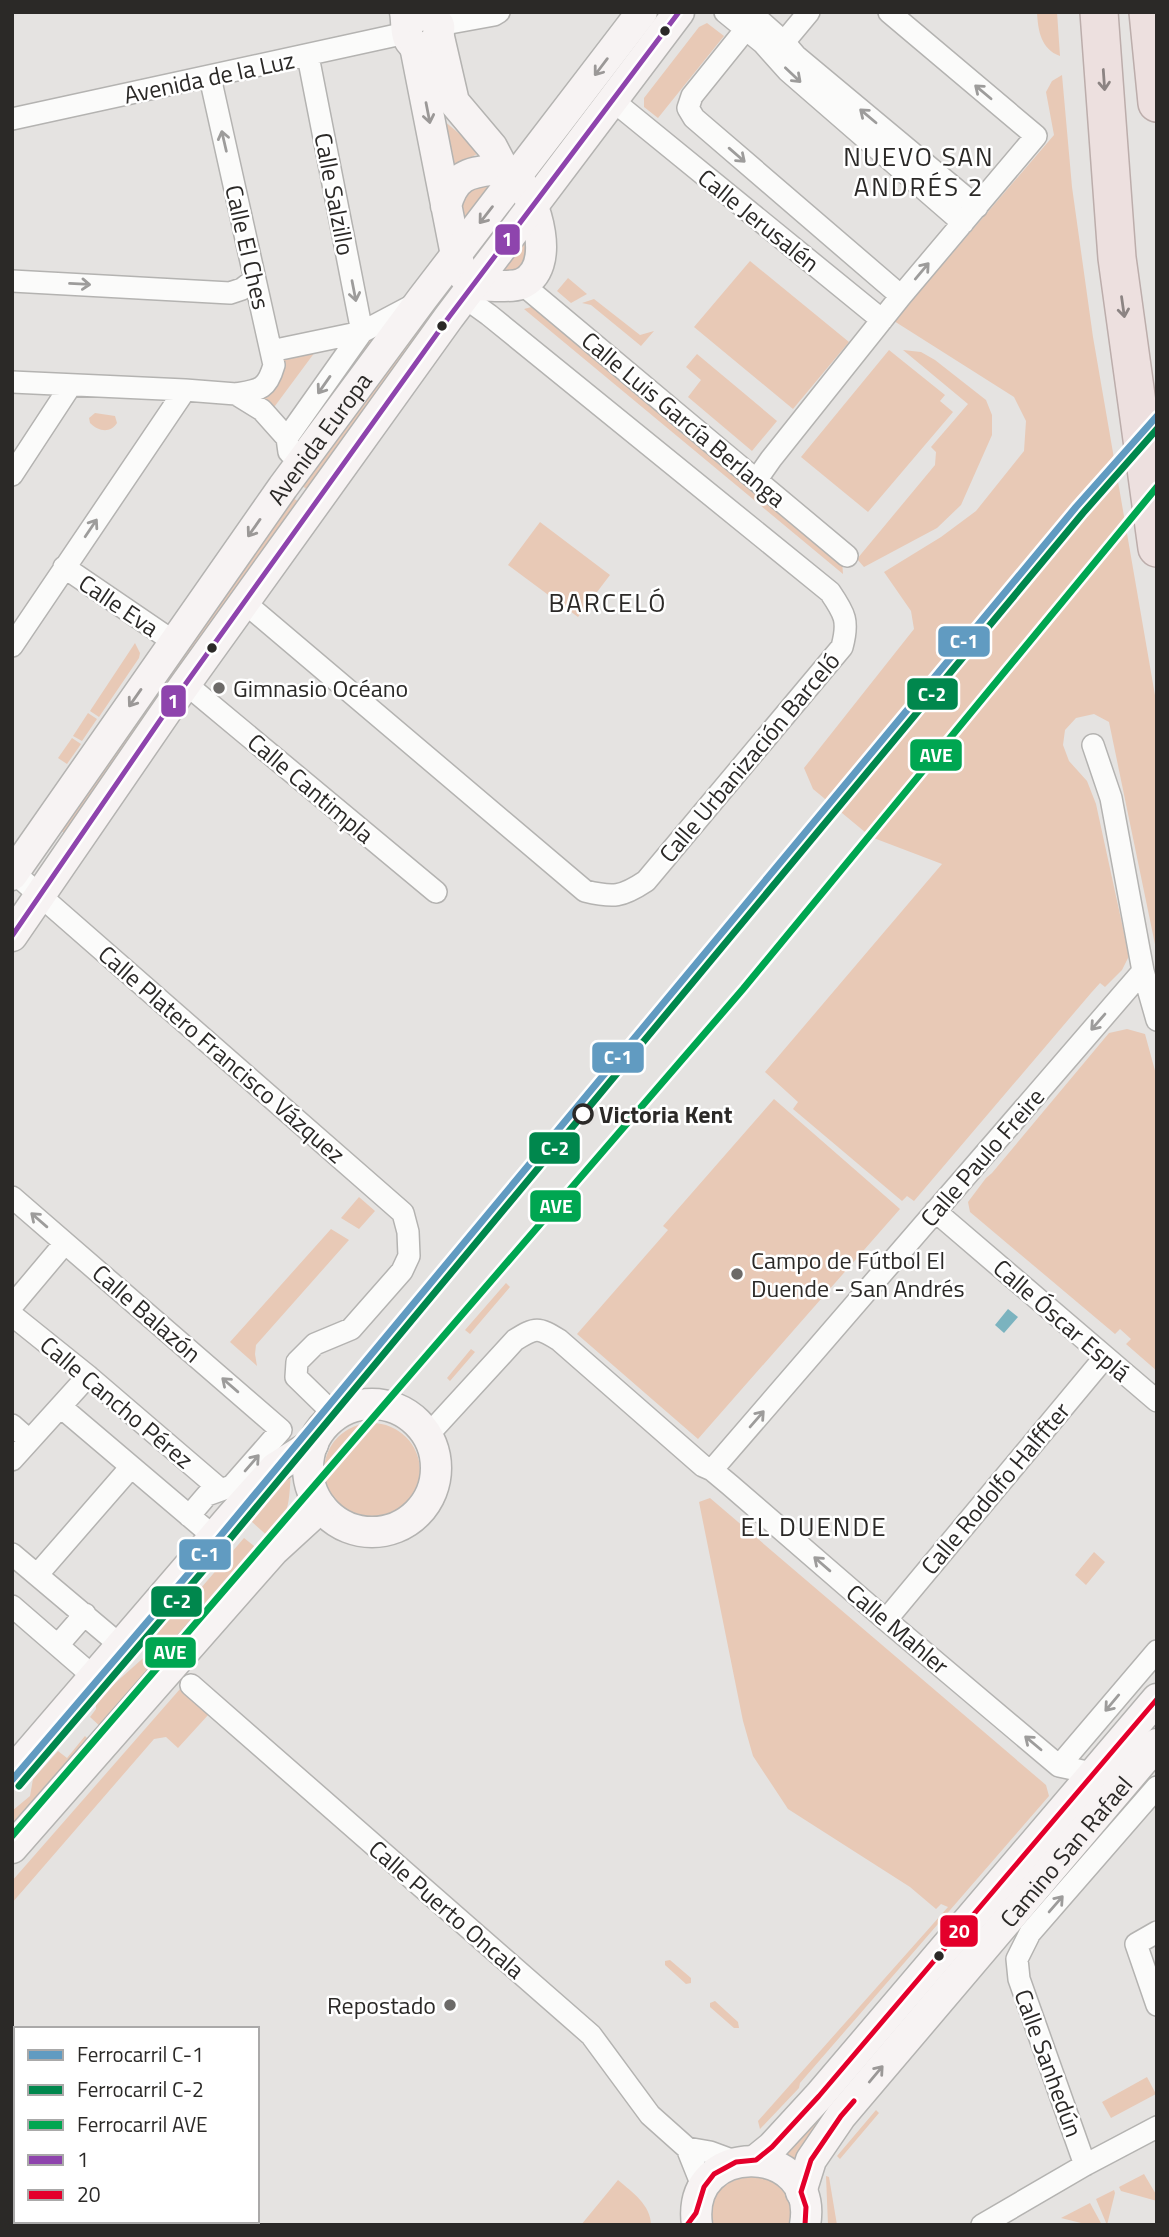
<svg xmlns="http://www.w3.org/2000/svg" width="1169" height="2237" viewBox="0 0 1169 2237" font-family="'Titillium Web',sans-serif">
<rect width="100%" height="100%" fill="#e5e3e1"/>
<!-- green -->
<path fill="#e8c9b6" d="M1037 12H1057L1060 56C1041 49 1038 31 1037 12Z
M707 23 724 36 658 118 644 107V98L699 27Z
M1062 75 1072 187 1093 337 1157 707V954L1109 722 1094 714 1076 718 1065 730 1063 745 1069 761 1087 781 1096 804 1129 956 1122 970 1105 987 1100 983 1091 993 914 1201 907 1196 902 1201 793 1109 798 1102 765 1072 942 864 871 837 813 789 804 768 914 629 911 611 884 572 941 537 976 511 1024 451 1026 421 1014 397 894 321 1054 135 1046 92 1052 81Z
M443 120 481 152 462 162 453 176Z
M491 184 465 219H463L460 208 468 186Z
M525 237 530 242 522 270 498 273Z
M750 261 849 342 793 409 694 327Z
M568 278 587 294 571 303 557 291Z
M594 299 640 335 654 331 641 346 591 305 582 303Z
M535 306 842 560 843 574 524 309Z
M430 309 437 315 310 491 302 486Z
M385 331 300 447 298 432 365 338Z
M889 350 945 395 940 401 953 412 868 512 801 457Z
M903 350 921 352 935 360 986 400 992 415V435L961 505 937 528 864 567 857 559 935 465 936 452 931 447 968 404Z
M315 352 272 410 254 395 279 359Z
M697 354 777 421 752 451 688 397 701 380 686 367Z
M95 413 115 416 117 423C110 434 98 431 90 423L89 418Z
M293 498 302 504 173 686 164 680Z
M540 522 610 575 578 617 508 565Z
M135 643 140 653 139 658 99 717 90 711Z
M155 695 164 701 69 836 60 830Z
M88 713 97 719 82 741 73 736Z
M72 738 81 744 67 764 58 758Z
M1127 1029 1145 1034 1157 1078V1371L1126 1344 1131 1339 1120 1329 1115 1334 970 1212 968 1202 986 1178 992 1173 1109 1033Z
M774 1099 900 1209 698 1439 577 1334 668 1230 663 1226Z
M359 1197 375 1211 359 1229 341 1218Z
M331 1229 349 1240 256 1345 255 1354 257 1366 230 1342Z
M506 1283 510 1287 470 1334 465 1330Z
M471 1349 475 1352 450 1381 447 1378Z
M324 1471a48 48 0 1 1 96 0a48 48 0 1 1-96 0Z
M291 1470C289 1503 290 1512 271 1539L243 1514Z
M710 1498 1046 1785 1049 1796 800 2083 799 2088 760 2129 758 2121 948 1907 941 1904 936 1909 910 1887 788 1809 753 1756 743 1721 699 1502Z
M244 1538 259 1550 103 1729 90 1717 96 1709V1700L150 1652 155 1632 169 1615 176 1617Z
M1094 1552 1105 1562 1086 1585 1075 1575Z
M180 1689 209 1714 178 1748 166 1737 154 1739 12 1903V1881Z
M85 1736 92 1743 12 1834V1811L30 1796 33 1779 58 1751 67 1758Z
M670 1960 691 1978V1983L686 1984 665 1965V1961Z
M715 2001 738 2022 739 2028H734L710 2007V2003Z
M1147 2077 1156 2094 1111 2118 1102 2102Z
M820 2109 827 2116 799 2162 782 2151Z
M876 2110 879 2113 840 2159 837 2156Z
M1144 2174 1157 2196V2201L1121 2191 1119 2187Z
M759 2175C782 2185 795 2198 789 2225H713C706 2187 727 2180 759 2175Z
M826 2176 829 2177 837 2225H828Z
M618 2180C632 2192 651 2205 651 2225H581Z
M1114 2190 1115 2193 1107 2225 1096 2199Z
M1090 2203 1102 2225H1089L1061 2218Z"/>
<!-- water -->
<path fill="#7bb3bf" d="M1008 1309 1018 1317 1004 1333 995 1325Z"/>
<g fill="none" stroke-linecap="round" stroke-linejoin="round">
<defs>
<path id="street" d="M725 12 763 43 788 71 963 223
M750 12 784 42 796 56 977 207
M439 25 494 15 499 12
M746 29 692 96 688 108 694 118 901 296
M784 42 809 12
M308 56 362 332
M210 77 274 365C267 390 259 390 236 394
M611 99 882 320
M12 119 406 33
M12 281 230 293 242 289 255 279
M522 284 847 556
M271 351 362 332 415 304
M12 382 185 390 236 394 262 410 287 438
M289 452 287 438 362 332
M12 475 71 385
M757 479 771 459 901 296 1036 136 889 12
M64 567 174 642
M244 602 585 891C614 898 622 897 646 881L842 647C849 621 845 614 830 592L489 315 464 297
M12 646 185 390
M186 684 436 892
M1093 745 1111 798 1143 971 1157 1020
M12 871 403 1213 408 1232 409 1256 402 1271 351 1329 315 1344 297 1362 296 1377 336 1416
M12 1197 281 1430 232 1486 207 1495 189 1516
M935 1211 1157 1401
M12 1306 65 1243
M12 1315 88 1376 221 1490
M61 1407 213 1536
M12 1425 29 1440
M427 1436 515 1340C536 1327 538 1327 559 1340L703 1466 712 1470 730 1485 886 1620 1059 1766 1092 1773
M12 1460 88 1376
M712 1470 1143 971
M12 1554 120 1645
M37 1575 131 1467
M12 1606 94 1677
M886 1620 1105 1357
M58 1645 85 1614
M191 1685 591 2035 650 2115 687 2148 703 2188
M1059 1766 1157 1651
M1157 1932 1136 1944 1157 2005
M687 2148 710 2152 737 2162
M1085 2165 1019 1979 1017 1959 1030 1933 1157 1787
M982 2225 1085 2165 1157 2127"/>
<g id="secondary">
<path d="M405 12C407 21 405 34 410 41 421 57 442 42 439 25L430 16 417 15 408 24"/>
<path d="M439 37 454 102 492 147 503 168"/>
<path d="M415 46 456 255 463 275 472 285C485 285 509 288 521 284 558 269 536 198 516 177 513 174 507 171 503 168 472 173 455 171 446 206"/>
<path id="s1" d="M12 875 283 487 422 299 642 12"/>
<path d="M12 936 174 700 449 317 679 12"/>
<circle cx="372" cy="1468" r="64"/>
<path d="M12 1772 232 1516 275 1468 313 1444"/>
<path d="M12 1848 273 1551 321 1507"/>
<path d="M756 2160 772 2147 819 2096 1157 1699"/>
<path id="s2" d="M801 2192 811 2160 841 2116 1157 1744"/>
<path d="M697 2225C685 2138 820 2142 805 2225"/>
</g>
<path id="highway" d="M1099 12 1117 258 1157 548
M1148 12 1157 103"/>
</defs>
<!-- street casing -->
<use href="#street" stroke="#b4b3b1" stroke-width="24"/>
<!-- secondary casing -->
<use href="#secondary" stroke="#b4b3b1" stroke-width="33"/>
<!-- highway casing -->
<use href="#highway" stroke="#bcadab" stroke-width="40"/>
<!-- street -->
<use href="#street" stroke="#fbfbfa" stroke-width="21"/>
<!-- secondary -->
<use href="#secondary" stroke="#f7f3f3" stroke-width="30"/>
<!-- highway -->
<use href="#highway" stroke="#ede0df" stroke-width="37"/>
<defs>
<path id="bus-1" d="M12 936 174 700 449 317 679 12"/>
<path id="bus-2" d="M687 2225 696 2213 704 2187 714 2174 736 2162 756 2160 772 2147 819 2096 1157 1699
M805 2225 806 2207 801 2192 811 2160 841 2116 854 2101"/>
</defs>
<!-- bus-1 casing -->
<use href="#bus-1" stroke="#fff" stroke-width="10"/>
<!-- bus-2 casing -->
<use href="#bus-2" stroke="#fff" stroke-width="10"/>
<!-- bus-1 -->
<use href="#bus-1" stroke="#8e44ad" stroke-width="5"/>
<!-- bus-2 -->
<use href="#bus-2" stroke="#e4002b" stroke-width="5"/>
<defs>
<path id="rail-1" d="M12 1780 207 1552 1076 507 1157 416"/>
<path id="rail-2" d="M19 1786 214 1558 1083 513 1157 429"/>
<path id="rail-3" d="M12 1836 743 989 1157 487"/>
</defs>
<!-- rail-1 casing -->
<use href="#rail-1" stroke="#fff" stroke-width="12"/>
<!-- rail-2 casing -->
<use href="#rail-2" stroke="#fff" stroke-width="12"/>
<!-- rail-3 casing -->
<use href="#rail-3" stroke="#fff" stroke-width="12"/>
<!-- rail-1 -->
<use href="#rail-1" stroke="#619bc1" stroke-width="7"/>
<!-- rail-2 -->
<use href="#rail-2" stroke="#00874d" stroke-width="7"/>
<!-- rail-3 -->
<use href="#rail-3" stroke="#00a651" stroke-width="7"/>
</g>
<!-- one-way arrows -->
<defs><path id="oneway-shaft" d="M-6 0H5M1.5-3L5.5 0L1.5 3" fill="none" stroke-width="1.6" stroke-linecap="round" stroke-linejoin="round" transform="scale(1.75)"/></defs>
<g stroke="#9b9897">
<use href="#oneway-shaft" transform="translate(601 67) rotate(127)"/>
<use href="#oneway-shaft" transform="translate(428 113) rotate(79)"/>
<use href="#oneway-shaft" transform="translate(486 215) rotate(128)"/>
<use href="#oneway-shaft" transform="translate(254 528) rotate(125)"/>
<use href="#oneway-shaft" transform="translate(135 698) rotate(125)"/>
<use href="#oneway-shaft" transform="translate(876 2074) rotate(-50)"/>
</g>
<g stroke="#9d9c9b">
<use href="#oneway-shaft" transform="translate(793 75) rotate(43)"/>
<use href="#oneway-shaft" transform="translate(983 92) rotate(-140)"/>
<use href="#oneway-shaft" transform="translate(868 116) rotate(-140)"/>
<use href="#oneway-shaft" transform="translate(224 141) rotate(-103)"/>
<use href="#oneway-shaft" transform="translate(737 155) rotate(41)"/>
<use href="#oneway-shaft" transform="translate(922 271) rotate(-50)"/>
<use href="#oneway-shaft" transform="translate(80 284) rotate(3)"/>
<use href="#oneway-shaft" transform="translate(354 291) rotate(79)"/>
<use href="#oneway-shaft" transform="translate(324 385) rotate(125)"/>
<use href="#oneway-shaft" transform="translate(91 528) rotate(-56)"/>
<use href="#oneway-shaft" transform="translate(1098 1022) rotate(131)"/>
<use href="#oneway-shaft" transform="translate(39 1220) rotate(-139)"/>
<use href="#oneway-shaft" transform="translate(230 1385) rotate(-139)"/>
<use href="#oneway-shaft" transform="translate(757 1419) rotate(-49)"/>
<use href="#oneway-shaft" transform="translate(252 1463) rotate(-49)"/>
<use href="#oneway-shaft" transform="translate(822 1564) rotate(-139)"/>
<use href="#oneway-shaft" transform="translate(1112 1703) rotate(130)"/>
<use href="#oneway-shaft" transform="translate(1033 1743) rotate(-140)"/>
<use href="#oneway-shaft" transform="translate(1056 1904) rotate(-49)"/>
</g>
<g stroke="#8c8483">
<use href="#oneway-shaft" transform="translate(1104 80) rotate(86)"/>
<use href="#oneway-shaft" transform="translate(1123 307) rotate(82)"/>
</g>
<!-- markers -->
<g fill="#2b2927" stroke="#fff" stroke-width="2.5">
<circle cx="665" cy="31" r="6"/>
<circle cx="442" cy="326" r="6"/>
<circle cx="212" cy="648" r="6"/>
<circle cx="939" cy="1956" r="6"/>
</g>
<g fill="#6c6a68" stroke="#fff" stroke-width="2.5">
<circle cx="219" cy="688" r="7"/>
<circle cx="737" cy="1274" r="7"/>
<circle cx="450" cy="2005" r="7"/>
</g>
<circle fill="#fff" stroke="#2b2927" stroke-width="3.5" cx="583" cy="1114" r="9"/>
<g text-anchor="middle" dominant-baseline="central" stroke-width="5" stroke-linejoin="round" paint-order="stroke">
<!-- street labels -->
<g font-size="24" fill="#2b2927" stroke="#fff">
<text transform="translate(209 77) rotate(-12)">Avenida de la Luz</text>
<text transform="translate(335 194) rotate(79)">Calle Salzillo</text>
<text transform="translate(759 220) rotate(39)">Calle Jerusalén</text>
<text transform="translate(248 247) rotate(77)">Calle El Ches</text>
<text transform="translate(684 419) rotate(40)">Calle Luis García Berlanga</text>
<text stroke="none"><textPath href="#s1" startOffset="534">Avenida Europa</textPath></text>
<text transform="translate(119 605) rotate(34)">Calle Eva</text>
<text transform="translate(749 757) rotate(-50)">Calle Urbanización Barceló</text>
<text transform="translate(311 788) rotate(40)">Calle Cantimpla</text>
<text transform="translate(222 1054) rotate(41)">Calle Platero Francisco Vázquez</text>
<text transform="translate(982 1157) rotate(-49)">Calle Paulo Freire</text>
<text transform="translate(147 1313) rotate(41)">Calle Balazón</text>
<text transform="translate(1062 1320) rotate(41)">Calle Óscar Esplá</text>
<text transform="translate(117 1402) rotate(40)">Calle Cancho Pérez</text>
<text transform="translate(995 1488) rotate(-50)">Calle Rodolfo Halffter</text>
<text transform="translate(898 1629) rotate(40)">Calle Mahler</text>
<text stroke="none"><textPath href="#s2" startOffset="434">Camino San Rafael</textPath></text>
<text transform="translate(447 1909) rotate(41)">Calle Puerto Oncala</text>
<text transform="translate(1049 2063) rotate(70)">Calle Sanhedún</text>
</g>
<!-- poi labels -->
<g font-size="24" fill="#2b2927" stroke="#fff" text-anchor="start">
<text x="233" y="688">Gimnasio Océano</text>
<text x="751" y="1260">Campo de Fútbol El<tspan x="751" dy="28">Duende - San Andrés</tspan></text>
<text x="436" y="2005" text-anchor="end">Repostado</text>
</g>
<!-- stop labels -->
<g font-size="24" font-weight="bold" fill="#2b2927" stroke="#fff" text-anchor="start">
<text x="599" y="1114">Victoria Kent</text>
</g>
<!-- neighbourhood labels -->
<g font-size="26" letter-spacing="2" fill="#2b2927" stroke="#fff">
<text x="919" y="156">NUEVO SAN<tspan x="919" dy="30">ANDRÉS 2</tspan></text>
<text x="608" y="602">BARCELÓ</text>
<text x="814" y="1526">EL DUENDE</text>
</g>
</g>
<g stroke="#fff" stroke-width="2.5">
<rect x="494" y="223" width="27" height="33" rx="7" fill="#8e44ad"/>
<rect x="937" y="625" width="54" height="33" rx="7" fill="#619bc1"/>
<rect x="906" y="677" width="53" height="34" rx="7" fill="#00874d"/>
<rect x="160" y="684" width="27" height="34" rx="7" fill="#8e44ad"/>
<rect x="909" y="738" width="54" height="34" rx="7" fill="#00a651"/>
<rect x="591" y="1041" width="54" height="33" rx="7" fill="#619bc1"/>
<rect x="528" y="1131" width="53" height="34" rx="7" fill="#00874d"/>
<rect x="529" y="1189" width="53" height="34" rx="7" fill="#00a651"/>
<rect x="178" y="1538" width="54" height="33" rx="7" fill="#619bc1"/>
<rect x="150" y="1585" width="53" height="33" rx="7" fill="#00874d"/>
<rect x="144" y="1636" width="53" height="33" rx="7" fill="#00a651"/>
<rect x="939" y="1914" width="40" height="34" rx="7" fill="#e4002b"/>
</g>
<g font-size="19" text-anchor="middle" font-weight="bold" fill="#fff">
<text x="507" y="246">1</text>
<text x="964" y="648">C-1</text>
<text x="932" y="701">C-2</text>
<text x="173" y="708">1</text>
<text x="936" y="762">AVE</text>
<text x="618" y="1064">C-1</text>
<text x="555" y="1155">C-2</text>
<text x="556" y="1213">AVE</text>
<text x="205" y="1561">C-1</text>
<text x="177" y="1608">C-2</text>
<text x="170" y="1659">AVE</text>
<text x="959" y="1938">20</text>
</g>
<!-- border -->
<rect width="1169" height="2237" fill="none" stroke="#2b2927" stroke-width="28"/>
<!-- legend -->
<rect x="14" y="2027" width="245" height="196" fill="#ffffff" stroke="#aaa9a9" stroke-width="2"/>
<rect x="28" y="2050" width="35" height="10" fill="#619bc1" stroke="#aaa9a9" stroke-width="2"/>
<text x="77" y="2062" font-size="21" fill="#2b2927">Ferrocarril C-1</text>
<rect x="28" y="2085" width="35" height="10" fill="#00874d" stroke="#aaa9a9" stroke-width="2"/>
<text x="77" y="2097" font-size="21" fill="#2b2927">Ferrocarril C-2</text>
<rect x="28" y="2120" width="35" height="10" fill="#00a651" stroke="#aaa9a9" stroke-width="2"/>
<text x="77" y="2132" font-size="21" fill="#2b2927">Ferrocarril AVE</text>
<rect x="28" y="2155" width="35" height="10" fill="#8e44ad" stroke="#aaa9a9" stroke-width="2"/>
<text x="77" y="2167" font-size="21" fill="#2b2927">1</text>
<rect x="28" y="2190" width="35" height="10" fill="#e4002b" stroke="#aaa9a9" stroke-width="2"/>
<text x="77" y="2202" font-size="21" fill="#2b2927">20</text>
</svg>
